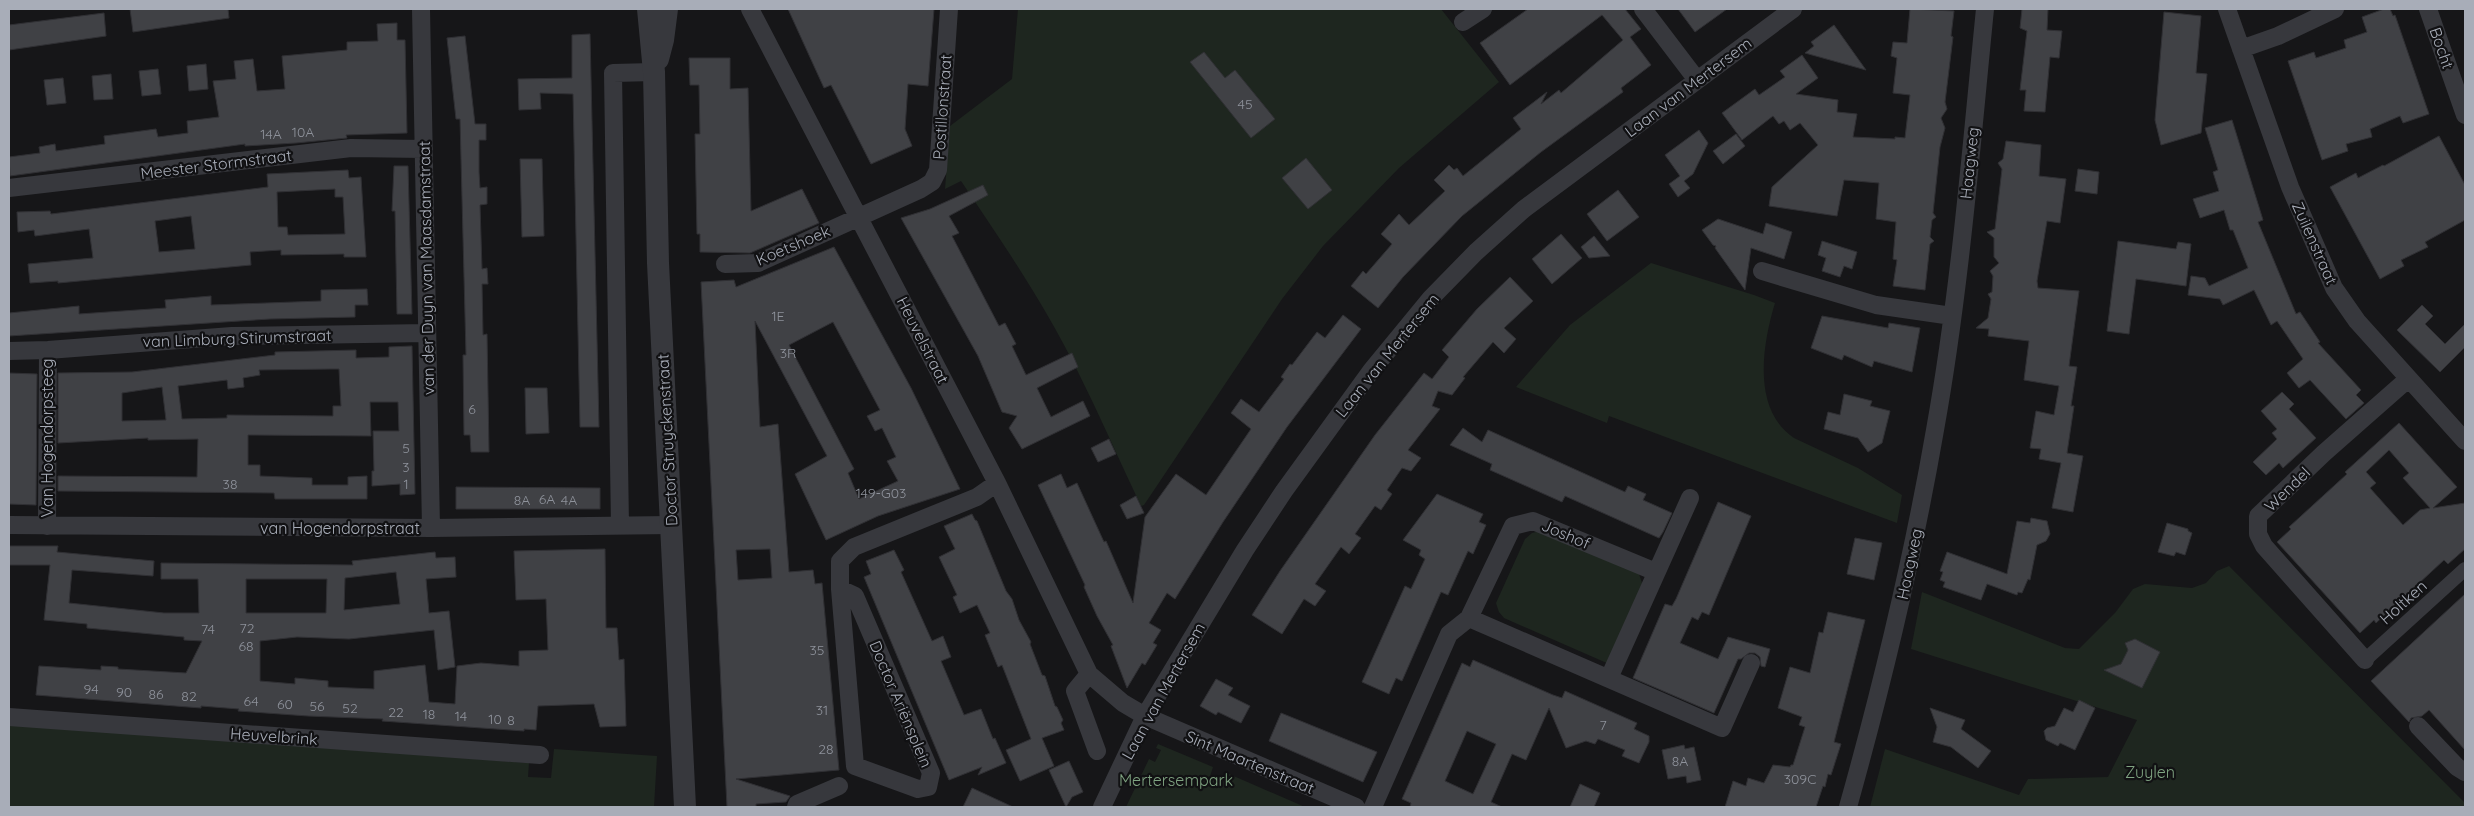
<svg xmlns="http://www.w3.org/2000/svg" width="2474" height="816" viewBox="0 0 2474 816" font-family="Quicksand,sans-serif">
<rect width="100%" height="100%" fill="#161618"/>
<!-- green -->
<path fill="#1e261f" d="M1018 9H1441L1499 82 1399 168 1323 246 1282 299 1144 505 1141 506C1120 462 1100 416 1078 372 1045 305 1003 243 961 181L945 189 950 126 1012 79Z
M1651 263 1754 295 1775 303C1762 346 1752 410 1794 438L1858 468 1902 495 1897 523 1609 416 1607 423 1516 387 1570 325Z
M1540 531 1638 571 1643 586 1609 664 1504 618 1499 612 1496 603 1525 539 1532 533Z
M2229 566 2465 803V807H1870L1885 749 2019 795 2028 779 2108 777 2137 720 1911 649 1922 592 2065 648 2079 649 2115 613 2133 589 2145 584 2192 588 2206 583 2217 571Z
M9 724 529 763 528 777 551 778 554 749 657 756 654 807H9Z
M1158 744 1213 767 1210 776 1225 782 1229 774 1305 807H1126L1149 759 1155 762 1161 750 1156 748Z"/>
<!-- building -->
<path fill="#404145" stroke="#303034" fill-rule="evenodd" d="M130 9H228L229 18 133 32Z
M788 9H934L928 86 908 84 905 129 912 146 871 164 831 85 824 88Z
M1528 9H1625L1641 29 1630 37 1651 65 1621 88 1623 92 1541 152 1462 216 1403 277 1378 308 1351 286 1363 271 1366 274 1392 244 1381 234 1399 214 1409 225 1445 191 1434 180 1449 165 1454 170 1457 168 1463 176 1521 129 1513 118 1547 92 1541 104 1559 90 1561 93 1623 40 1602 15 1510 85 1480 43Z
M1678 9H1727L1695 32Z
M1910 9 1954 11 1951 36 1953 37 1945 102 1947 109 1941 118 1945 128 1940 147 1933 213 1936 217 1932 220 1930 237 1934 241 1930 244 1925 290 1893 286 1897 260 1893 259 1896 222 1876 219 1879 183 1844 180 1837 216 1769 206 1772 187 1818 145 1800 123 1790 130 1784 121 1779 124 1773 116 1742 140 1722 113 1755 89 1759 95 1785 77 1780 71 1802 55 1818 78 1796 94 1838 100 1837 112 1857 114 1853 137 1895 139V137L1905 138 1910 95 1893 93 1897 58 1891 56 1893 42 1907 43Z
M2022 9H2048L2047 30 2062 31 2059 58 2050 57 2045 112 2024 111 2026 90H2020L2027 31 2020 28Z
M2384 9H2390L2393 16 2395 15 2429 114 2403 123 2400 116 2370 129 2372 137 2346 144 2348 151 2322 160 2288 61 2314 52 2316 58 2346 48 2344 40 2367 32 2362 17Z
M2164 12 2201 16 2196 73 2207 74 2201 133 2161 145 2155 120Z
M104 13 106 36 9 50V25Z
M397 23V40H405L407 133 346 135 347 138 296 143 245 146V144L10 176 9 157 40 153 39 147 55 144 56 151 105 144 104 136 156 129 158 137 188 133 187 121 219 117 213 81 236 79 234 61 253 59 257 91 285 89 282 56 347 50V42L378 41 377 24Z
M1834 25 1866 70 1805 53 1814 46 1811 42Z
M590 34 599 427H580L573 94 540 93 541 109 519 110 518 79 572 78V35Z
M465 36 475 124H486V140H479V172L480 188 487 187V204L480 205 482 269 487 268 488 284H482L483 335 487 334 489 452H471L470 435H464L463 355H466L460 119H456L447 38Z
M1204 52 1225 78 1235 70 1275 119 1251 138 1190 62Z
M689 58H730V89L748 88 751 211 802 189 819 223 750 253 700 252V234H697L695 134H700L699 85H690Z
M206 64 208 89 189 91 187 66Z
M158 69 161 94 142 96 139 71Z
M111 74 113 99 94 100 92 76Z
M63 78 66 103 47 105 44 80Z
M2232 120 2263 220 2258 222 2296 314 2300 312 2320 342 2318 343 2361 390 2356 395 2364 403 2346 419 2310 380 2299 388 2287 373 2303 359 2277 321 2271 325 2254 290 2223 305 2220 299 2188 295 2191 276 2205 278 2209 286 2248 268 2233 230H2230L2224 210 2200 218 2193 199 2219 191 2213 172 2218 170 2205 128Z
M1699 130 1708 143 1693 174 1684 181 1690 188 1678 197 1669 184 1680 176 1665 155Z
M1736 134 1745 146 1723 164 1713 151Z
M2439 136 2465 185V220L2425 242 2428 247 2401 260 2404 266 2380 279 2330 187 2356 173 2358 178 2383 165 2384 166Z
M2006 141 2041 145 2039 176 2066 179 2060 223 2047 221 2037 281 2038 288 2079 291 2069 366 2077 367 2071 406H2074L2067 453 2083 456 2073 512 2052 508 2061 463 2039 459 2041 449 2030 448 2036 411 2054 415 2059 386 2024 380 2029 341 1988 336 1989 329 1976 328 1988 318 1991 299 1988 294 1992 292 1993 276 1990 271 1999 263 1994 257V238L1987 232 1995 229 2002 169 1998 163 2003 159Z
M1306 158 1332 190 1308 209 1282 178Z
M520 159H542L544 236 522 237Z
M394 166H408L412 314H397L395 211H392Z
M2078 169 2099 172 2097 194 2075 191Z
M348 170 349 178 361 177 366 257H344V254L281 255V250L250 252 251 265 58 283V281L30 283 28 264 93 258 89 229 35 236 34 230 18 232 17 212 50 211 51 214 268 187 267 174ZM335 189V197H343L345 234 288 235 287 227H278L277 192ZM191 216 195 249 159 252 155 221Z
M983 185 988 195 949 216 959 233 952 236 999 326 1005 323 1016 344 1012 346 1026 375 1072 353 1078 367 1037 388 1051 417 1083 401 1090 416 1022 449 1009 428 1017 416 1002 412 978 356 901 218 930 209Z
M1618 190 1639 217 1607 241 1587 214Z
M1718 219 1763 234 1766 223 1792 232 1784 259 1751 248 1745 290 1715 248 1716 246 1713 245 1702 230Z
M1561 234 1582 258 1552 284 1532 259Z
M1594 236 1610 256 1589 258 1581 247Z
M1822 241 1857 252 1852 269 1844 266 1840 277 1822 271 1826 258 1818 255Z
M2118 241 2176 249 2178 242 2191 244 2186 286 2136 279 2129 334 2107 331Z
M834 247 911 388 960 489 878 516 826 540 795 474 827 456 755 321 760 427 778 424 789 572 813 570 815 584 822 583 839 770 736 779 790 796 786 802 756 804V807H727L701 282 734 280 736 287ZM833 322 880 410 867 416 875 431 882 428 896 457 887 461 898 481 859 499 848 473 854 469 789 345ZM770 549 772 578 738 580 736 550Z
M1510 277 1533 301 1504 328 1516 339 1504 353 1493 342 1463 377 1465 378 1452 395 1438 391 1432 406 1440 409 1408 450 1421 458 1411 471 1402 468 1387 490 1392 494 1381 510 1375 506 1355 534 1361 538 1349 554 1341 547 1315 584 1326 591 1315 606 1304 599 1282 634 1252 615 1280 571 1375 435 1424 373 1432 379 1449 357 1442 350 1477 309Z
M367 289 368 305H355V317L270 319 9 336V313L79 306V314L166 308 165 300 211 296V305L321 301V290Z
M2422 305 2433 316 2425 324 2445 344 2465 324V347L2440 372 2397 330Z
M1343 315 1361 329 1287 427 1223 522 1175 599 1167 593 1149 623 1161 630 1153 643 1157 645 1145 665 1142 663 1127 688 1111 646 1113 645 1097 616 1084 587 1085 585 1038 485 1061 474 1067 488 1077 483 1104 542 1106 541 1133 603 1145 517 1173 478 1176 474 1206 495 1251 429 1231 413 1241 399 1259 412 1284 379 1281 377 1290 364 1292 365 1317 332 1325 338Z
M1822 316 1888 328 1889 323 1920 328 1912 372 1874 361 1872 367 1844 355 1842 360 1811 348Z
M412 346 415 494 400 495V484L372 486V471H374L373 431H399L398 402H370L371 436 248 435V465H260V476L312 478V485H348V477L367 476V499H275L274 493 58 491V476L197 477 198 439 148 440V438L58 443V373L132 372 275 355V352L356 350V358L389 357V347ZM331 369H339L341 406H333V416L227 415V418L182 419 178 386 227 380 228 389 244 387 243 378 260 375 259 370ZM162 387 166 420 122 421V393Z
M9 373 37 374 36 505 9 504Z
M525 388H547L549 433 526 434Z
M2282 392 2294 404 2289 409 2316 438 2283 468 2279 463 2266 475 2253 462 2277 439 2272 433 2277 429 2261 411Z
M1844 394 1872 401 1870 406 1890 411 1882 443 1868 452 1858 438 1824 429 1828 412 1840 415Z
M2399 423 2457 487 2433 508 2465 503V549L2448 564 2444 560 2376 623 2374 620 2360 633 2277 542 2291 529 2289 527 2347 474 2345 472ZM2389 450 2409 473 2403 478 2430 508 2420 510 2403 525 2370 488 2376 483 2366 472Z
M1463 428 1482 442 1488 430 1625 492 1628 486 1646 494 1643 500 1672 513 1663 532 1659 538 1565 496 1562 502 1490 470 1492 464 1450 445Z
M1109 439 1116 454 1098 462 1091 448Z
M456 487 600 488V509H456Z
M1437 494 1483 514 1479 522 1486 525 1473 554 1468 551 1448 595 1441 592 1402 681 1396 678 1389 694 1362 682 1405 586 1411 589 1425 559 1419 555 1421 550 1403 540Z
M1136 496 1144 513 1127 519 1120 505Z
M1718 502 1751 516 1709 615 1702 612 1698 620 1692 617 1680 643 1718 659 1728 637 1770 649 1765 667 1761 666 1760 657 1755 653H1749L1741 659H1738L1714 713 1633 678 1665 604 1672 606 1676 599Z
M972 514 975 520 977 521 1006 591 1012 599 1019 620 1031 642 1030 644 1042 675 1045 676 1055 706 1057 707 1063 720 1061 723 1064 730 1042 738 1054 766 1020 781 1006 750 1031 739 1002 665 998 667 985 635 990 633 977 605 960 613 953 597 957 595 939 557 955 549 944 526Z
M2031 518 2047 521 2050 534 2046 541 2037 545 2030 580 2028 579 2022 593 2018 592 2017 595 1987 584 1981 600 1943 587 1945 582 1940 580 1943 572 1940 571 1947 552 2007 574 2017 521 2030 523Z
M2167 523 2188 529V531L2192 533 2185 555 2176 552 2174 556 2158 552Z
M1855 538 1882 543 1874 580 1847 574Z
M9 546H58L57 552 154 561 153 576 72 570 69 603 164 613H199L198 579H161V563L353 565 352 561 435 552 436 558 455 557 456 577 426 579 429 613 449 611 455 667 438 670 434 630 349 639 297 637 260 641V681L295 684V678L328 681V687L374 689V671L425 665 429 702 455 704 457 666 481 663 519 666V651L548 650 546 599 516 600 514 551 605 549 606 628H617L619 660 624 659 626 726 600 727 594 704 538 706 536 730 524 729V731L382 721 383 719 308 716 238 711 239 709 201 706V708L36 695 39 666 101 670V666L118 667V669L186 673 202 641 184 640V637L87 628V624L44 620 50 565H9ZM396 572 400 604 344 610 345 578ZM246 579H327L326 613H246Z
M894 550 904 570 901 572 932 641 943 636 951 657 941 661 964 715 981 709 993 739 995 738 1006 763 978 775 982 767 949 780 864 577 871 574 866 561Z
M2465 594V750L2429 710 2422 716 2411 718 2409 722 2371 681Z
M1828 612 1865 620 1834 742 1841 744 1831 775 1828 774 1825 787 1823 786 1816 807H1725L1733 781 1746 786 1748 778 1764 783 1773 765 1790 767 1791 765H1793L1805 727 1799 725 1802 717 1778 708 1790 667 1810 673 1819 632 1823 633Z
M2135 639 2160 652 2142 688 2104 670 2121 664 2128 650 2125 643Z
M1473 660 1553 695 1562 698 1565 691 1637 723 1634 729 1649 736V742L1639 763 1622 756 1625 750 1598 739 1595 744 1586 741 1566 748 1549 708 1526 760 1512 754 1491 802 1502 807H1410L1411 803 1402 799 1426 745 1462 663 1470 667ZM1467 731 1496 744 1473 794 1445 781Z
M1216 679 1233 688 1228 695 1250 706 1241 723 1218 712 1216 715 1200 706Z
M2079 700 2095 708 2075 750 2060 743 2058 746 2046 740 2044 731 2047 728 2055 726 2064 708 2073 712Z
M1930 708 1965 720 1961 729 1991 751 1978 768 1951 747 1933 742 1937 727Z
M1281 713 1377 752 1363 782 1269 741Z
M1684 745 1685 749 1694 747 1701 780 1687 783 1686 776 1668 779 1662 750Z
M1069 761 1083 792 1072 797 1066 807 1049 770Z
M1580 784 1600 793 1594 807H1570Z
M972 788 1013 807H963Z"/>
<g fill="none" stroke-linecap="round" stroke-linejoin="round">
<!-- pedestrian -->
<path stroke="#37383d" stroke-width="14" d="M2365 660 2465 569"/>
<!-- minor -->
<path stroke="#37383d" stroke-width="18" d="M421 9 431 528
M750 9 997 483 1089 674 1123 703 1145 716 1356 807
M1643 9 1697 80
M2227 9 2290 187 2334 288 2357 321 2465 441
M2428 9 2465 115
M1463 22 1483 9
M2241 49 2278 36 2335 9
M9 188 351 148 424 149
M725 264 758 263 921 189 932 182 938 170 949 9
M1762 271 1876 305 1952 316
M9 351 48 350 232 336 427 333
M9 525 431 528 671 525
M47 526 48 350
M620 526 613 73 654 72
M840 589 855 596 931 773 928 787 918 789 855 766 840 589V561L854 547 977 497 997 483
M1469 618 1722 728 1751 663
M2365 660 2264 546 2258 534V516L2324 453 2408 379
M1089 674 1075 691 1097 751
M1609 678 1690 498
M9 717 540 755
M2418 726 2457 767 2465 772
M796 807 797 804 839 786
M1102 807 1145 716 1245 550 1284 491 1371 371 1431 298 1476 252 1524 209 1793 9
M1373 807 1449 634 1469 618 1513 526 1533 521 1656 572
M1848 807C1883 682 1913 557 1935 430 1960 291 1971 149 1985 9"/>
<!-- tertiary -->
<path stroke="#37383d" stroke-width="22" d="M648 9 654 72 658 263 685 807
M658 59 663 40 667 9"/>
</g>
<g text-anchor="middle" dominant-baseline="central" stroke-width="4.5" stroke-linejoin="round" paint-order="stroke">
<!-- number labels -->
<g font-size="14" fill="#8e929b">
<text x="1245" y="104">45</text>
<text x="303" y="132">10A</text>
<text x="271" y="134">14A</text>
<text x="778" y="316">1E</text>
<text x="788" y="353">3R</text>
<text x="472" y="409">6</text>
<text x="406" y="448">5</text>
<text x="406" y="467">3</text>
<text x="230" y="484">38</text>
<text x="406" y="484">1</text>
<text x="881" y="493">149-G03</text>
<text x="547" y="499">6A</text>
<text x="522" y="500">8A</text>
<text x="569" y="500">4A</text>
<text x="247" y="628">72</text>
<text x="208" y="629">74</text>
<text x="246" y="646">68</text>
<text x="817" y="650">35</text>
<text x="91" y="689">94</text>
<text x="124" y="692">90</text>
<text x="156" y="694">86</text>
<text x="189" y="696">82</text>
<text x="251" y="701">64</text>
<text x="285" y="704">60</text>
<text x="317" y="706">56</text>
<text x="350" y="708">52</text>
<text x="822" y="710">31</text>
<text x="396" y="712">22</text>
<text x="429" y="714">18</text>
<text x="461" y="716">14</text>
<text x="495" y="719">10</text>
<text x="511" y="720">8</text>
<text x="1603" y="725">7</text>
<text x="826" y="749">28</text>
<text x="1680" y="761">8A</text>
<text x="1800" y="779">309C</text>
</g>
<!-- street labels -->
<g font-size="16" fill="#a8adb8" stroke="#111113">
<text transform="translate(2442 48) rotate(71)">Bocht</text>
<text transform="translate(1688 87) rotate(-37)">Laan van Mertersem</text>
<text transform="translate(942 107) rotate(-86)">Postillonstraat</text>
<text transform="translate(1969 163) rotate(-84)">Haagweg</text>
<text transform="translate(216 164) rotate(-7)">Meester Stormstraat</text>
<text transform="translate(2315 243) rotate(66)">Zuilenstraat</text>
<text transform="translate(793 245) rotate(-23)">Koetshoek</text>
<text transform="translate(426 268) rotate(-91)">van der Duyn van Maasdamstraat</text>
<text transform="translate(237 338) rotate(-2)">van Limburg Stirumstraat</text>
<text transform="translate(923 340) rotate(63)">Heuvelstraat</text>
<text transform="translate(1387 355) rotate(-51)">Laan van Mertersem</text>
<text transform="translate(47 438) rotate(-90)">Van Hogendorpsteeg</text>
<text transform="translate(667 440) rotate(-93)">Doctor Struyckenstraat</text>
<text transform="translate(2287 489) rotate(-44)">Wendel</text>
<text x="340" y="528">van Hogendorpstraat</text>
<text transform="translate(1566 534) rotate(23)">Joshof</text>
<text transform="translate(1909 564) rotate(-78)">Haagweg</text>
<text transform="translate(2403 602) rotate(-42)">Holtken</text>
<text transform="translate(1163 691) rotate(-61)">Laan van Mertersem</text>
<text transform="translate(901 704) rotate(67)">Doctor Ariënsplein</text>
<text transform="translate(274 736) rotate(4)">Heuvelbrink</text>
<text transform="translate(1250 762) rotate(23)">Sint Maartenstraat</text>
</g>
<!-- park labels -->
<g font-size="16" fill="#7fa381" stroke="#111113">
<text x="2150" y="772">Zuylen</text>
<text x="1176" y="780">Mertersempark</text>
</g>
</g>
<!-- border -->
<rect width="2474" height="816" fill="none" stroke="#a8adb8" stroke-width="20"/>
</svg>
